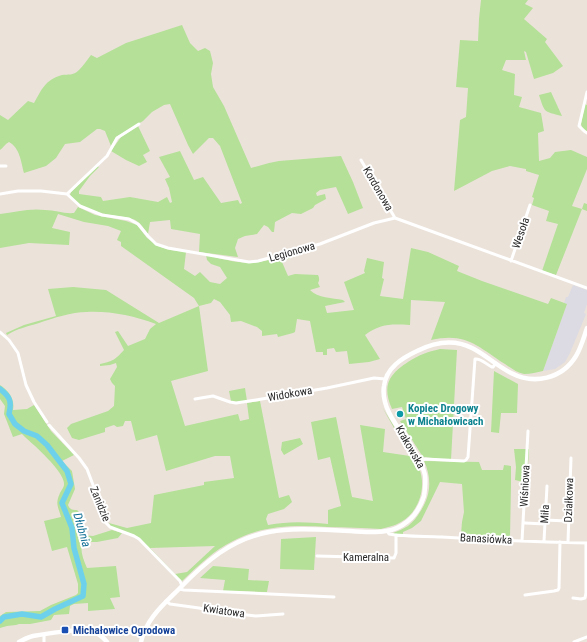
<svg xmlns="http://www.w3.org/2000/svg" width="587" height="642" viewBox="0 0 587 642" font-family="'Roboto Condensed',sans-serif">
<rect width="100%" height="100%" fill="#ebe2da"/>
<!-- industrial -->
<path fill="#dcdbe3" d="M573 285 587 290V304L584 313 586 314 570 353 565 362 555 369 543 371 567 304 564 303 566 297H568Z"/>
<!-- green -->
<path fill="#b4e197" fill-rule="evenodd" d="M481 0H528L525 4 533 8 524 19 547 39 545 42 563 66 553 73 534 79 526 52 524 51 526 60H506L502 70 515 74 514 95 522 97 519 107 541 113 544 131 538 133 539 161 550 158 555 152 571 150 587 157V169L572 206 582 209 584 203 587 204V211L582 209 556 275 542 271 558 224 546 221 549 211 532 205 534 198 532 197 539 175 526 171V169L510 166 492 171 454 191 460 120 466 117 468 88 456 87 460 40 478 41 479 19Z
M182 25 190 43 198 51 205 48 210 51 213 63 211 74 213 87 224 106 251 168 269 163 279 161 341 156 353 182 363 208 348 214 336 187 320 190 316 193 317 196 325 194 326 199 315 205 313 208 301 214 292 213 275 222 274 232H272L268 227 264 225 257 234 245 236 238 239 235 248 238 257 199 252 200 234 171 229 170 220 150 222 148 234C145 230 142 225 138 222 135 219 128 218 124 217 104 214 83 212 70 195L71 192 97 166 99 167 90 176 79 191V194L101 197 103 201 130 197 158 202 167 197 170 203 172 202 169 188 165 179 170 177 159 157 180 151 194 180 203 177 221 203 238 200 240 204 242 203 220 146 213 138H209L193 154 188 145 170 104 164 105 152 112 143 121 116 137 111 146 105 131 100 129H97L80 142 65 144 56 158 46 166 24 173C21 162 20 148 9 142 5 144 3 148 0 150V115L8 120 28 101 34 103C42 89 45 80 62 75 68 74 73 76 79 70 83 66 87 60 91 55L97 58 126 43Z
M551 92 562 116C543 111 545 113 539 95Z
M585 104 587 105V132L582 127 581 124Z
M138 126 150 151 143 155 147 162 139 166 126 160 111 151 121 137Z
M78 207 95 215 126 221 137 225 147 238 158 246 170 250 186 252 184 269 195 276 200 272 210 282 220 284 227 278 220 267 211 264 207 260 206 255C222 259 243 265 259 262 270 260 282 256 293 253L294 256 282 262 288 276 295 274 318 275C319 277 320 280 318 283L320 287 310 290C318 298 332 298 343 300L345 302 325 306 327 313 354 310 344 282 365 273 364 271 367 258 384 262 382 278 384 279 380 296 403 299 411 248 428 252 459 266 457 271 482 281 548 304 551 298 567 304 543 371C537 372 531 374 524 374 517 373 511 368 505 364 477 346 466 332 431 340L445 302 411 300 410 325C392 324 381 323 365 335L380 359 369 362 349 364 347 351 336 352 334 348 327 349V355H323V352H316L310 321 297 319 295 332 293 333 278 337 277 334 262 336V331L257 327 241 321 231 322 230 315 220 302 214 299 211 303 199 306 208 371 171 381 185 426 238 414 240 421 249 419 247 403 260 401 279 498 289 495 292 502 284 509 268 514 266 519 268 525C289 521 307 522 328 524V510L341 506 330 457 318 460 311 422 336 417 352 497 373 501 360 425 385 429 383 452 410 456 382 407C390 419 397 432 405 444 410 451 416 459 419 468 427 487 419 512 401 522 395 526 387 527 381 529 363 528 346 527 328 527 295 525 263 525 233 541 213 551 198 566 182 581L173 574 138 537 111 527 109 523 127 528 151 523 154 495 204 485V482L234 478 230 456H215L166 471 157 435 136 441 131 421H125L123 426 117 427 114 425 105 428V432L79 440 72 438 67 428 71 424 108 411 114 406 115 386 112 383 110 379 117 367 116 363 110 365 100 366V364C113 361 115 360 124 350L115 332 118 331 128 346 145 339 150 329 156 324C134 316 111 311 87 312 71 312 54 318 39 323 29 326 16 329 7 335L6 333 24 325 56 316 48 289 73 287 106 290 159 323 199 306 194 298 121 246V242L117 240 121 231 108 226 84 222 58 214 52 228 70 232 69 245 29 243 0 248V214C15 212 30 208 45 210 55 210 64 214 74 213ZM215 546 187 572 175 574 150 548Z
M440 349 457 350 451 460 423 457 400 421 406 419 402 407 392 409C382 386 388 375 408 362 419 355 427 352 440 349Z
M494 371 518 384 517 413H501L499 433 491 432Z
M0 385C9 391 15 399 13 410L27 409 34 405 51 431 74 455 62 461 72 471 75 489 68 505C70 510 73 510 77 510L79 512 75 515 74 517 78 522 82 535 93 536 112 530 122 533 118 538 97 542H82C80 551 83 559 87 568L116 566 120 597 110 598 115 609 88 611V603L74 604 70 606 69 614 54 615 51 620 30 624H19L16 625 7 626 0 628V616L6 612 40 611 51 605 76 595 78 593V584L67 547 52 551 44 521 61 517C58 506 55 504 60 493 61 491 64 487 64 485 66 473 34 445 25 437L22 434 13 437 4 414 5 406 0 399Z
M245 388 247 401 236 402 231 401 229 391Z
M300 438 303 444 284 455 281 450 282 442Z
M514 449H529L527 483 515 480 516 467Z
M424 461 479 462 482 470H503L504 465 511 466V484L510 538 461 534 462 522 464 512 462 484 440 482 421 521 412 528 403 532V534H394L393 533C398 531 403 529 408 526 413 522 417 517 420 512 431 496 432 478 424 461Z
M316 537 314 570 280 569 281 539Z
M213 566 249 569 248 580 269 581 267 592 223 591 225 580 200 578Z"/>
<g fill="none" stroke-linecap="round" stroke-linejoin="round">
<!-- river -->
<path stroke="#6dd1ec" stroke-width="5.5" d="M0 389C10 397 12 401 9 414L15 424 24 431 37 436 47 445 67 471 71 484 62 503 72 528 74 548 84 584 83 596 55 609 41 617 22 614 4 617 0 621"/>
<!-- street -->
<path stroke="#fff" stroke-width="3" d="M587 92 579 126 584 131 587 133
M361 160 395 218
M0 166H6
M0 194 18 191H41L67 194 80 206 102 215 129 219 138 224 148 236 156 244 168 248 249 262 258 261 320 244 374 223 395 218 587 288
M67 194 107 156 117 138 139 124
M511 261 530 205
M0 332 9 340 18 353 26 385 34 402 47 422
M195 399 213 396 230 402 236 403 256 400 327 388 374 378 385 379
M49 425 79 458 87 469 101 506 106 523 110 527 134 536 139 539 180 581 182 586
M420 462 425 459 464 461 466 460 468 457 475 359C481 358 487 365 492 367H493L496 363
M545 520 567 521
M525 523 545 524
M387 531 389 534C406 537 425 536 442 537 490 540 539 542 587 543
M522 541 528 431
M544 541 547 486
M568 542 571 458
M317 556 394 558 396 553V535
M179 589 184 590 334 597
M525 595 554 591 558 590 559 588 560 542
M573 598 581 599 585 598 586 593V543
M166 601 170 604 199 608 212 611 256 616 283 614
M44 635V642
M574 642 587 637"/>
<!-- secondary -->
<path stroke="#fff" stroke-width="4.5" d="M19 642C23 640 28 637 33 636 45 634 82 628 92 631 98 633 103 637 107 642
M141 642C146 619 163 605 179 589 205 562 231 539 269 532 295 527 324 530 350 531 362 532 375 533 386 531 394 530 402 526 408 521 416 515 421 505 424 496 425 489 426 482 425 475 418 445 379 417 384 386 386 368 402 358 417 351 435 342 454 339 472 348 486 355 497 366 511 373 534 385 562 379 576 356 581 348 584 337 587 328"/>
</g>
<!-- markers -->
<circle fill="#0f9aa8" stroke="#fff" stroke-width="1.5" cx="400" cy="414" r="4"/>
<rect fill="#1a4fb4" stroke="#fff" stroke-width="1.5" x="61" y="626" width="8" height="8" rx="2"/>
<g text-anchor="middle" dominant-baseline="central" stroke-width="4" stroke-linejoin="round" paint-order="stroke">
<!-- street labels -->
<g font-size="11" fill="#282828" stroke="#fff">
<text transform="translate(378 189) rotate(60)">Kordonowa</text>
<text transform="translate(521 233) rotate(-71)">Wesoła</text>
<text transform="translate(292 252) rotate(-16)">Legionowa</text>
<text transform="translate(290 394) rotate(-10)">Widokowa</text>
<text transform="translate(410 447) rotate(60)">Krakowska</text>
<text transform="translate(525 486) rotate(-87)">Wiśniowa</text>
<text transform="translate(569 500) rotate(-88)">Działkowa</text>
<text transform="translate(100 504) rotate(68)">Zanidzie</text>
<text transform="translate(545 514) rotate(-87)">Miła</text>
<text transform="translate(486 539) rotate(3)">Banasiówka</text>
<text x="366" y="557">Kameralna</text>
<text transform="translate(224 611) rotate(8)">Kwiatowa</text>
</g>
<!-- culture labels -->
<g font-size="11" font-weight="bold" fill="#0d838f" stroke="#fff" text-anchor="start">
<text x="408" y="408">Kopiec Drogowy<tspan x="408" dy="13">w Michałowicach</tspan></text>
</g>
<!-- transit labels -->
<g font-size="11" font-weight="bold" fill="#164399" stroke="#fff" text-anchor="start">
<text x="73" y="630">Michałowice Ogrodowa</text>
</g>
<!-- water labels -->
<g font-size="12" font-style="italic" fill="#0f6e95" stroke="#fff">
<text transform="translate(82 530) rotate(74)">Dłubnia</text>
</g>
</g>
</svg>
